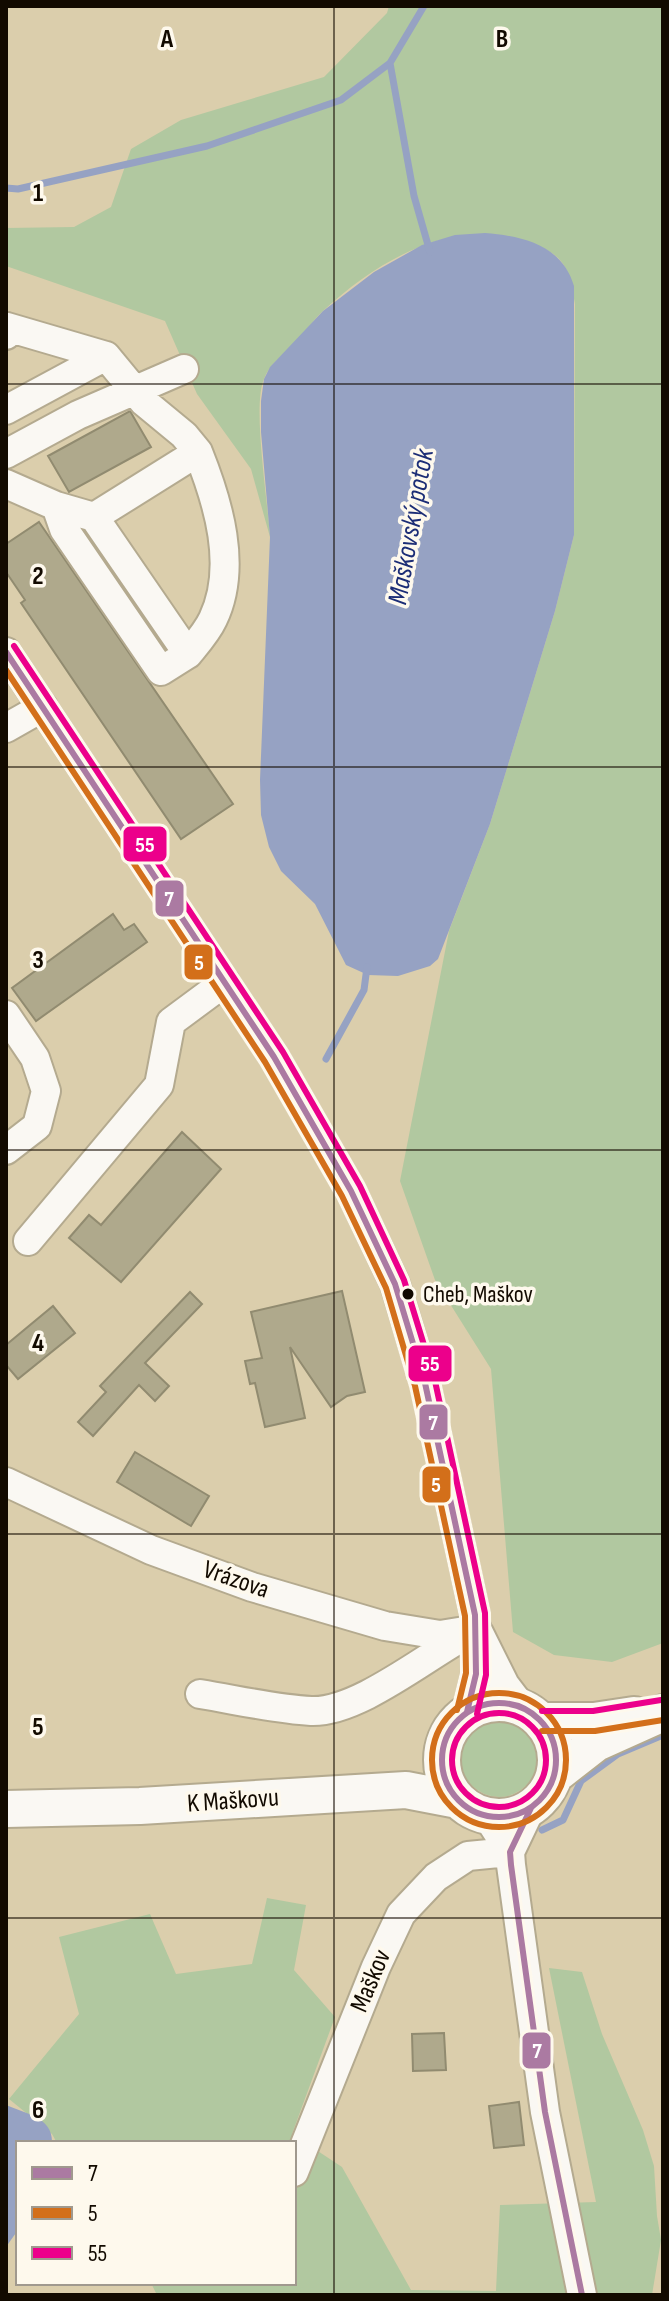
<svg xmlns="http://www.w3.org/2000/svg" width="669" height="2301" viewBox="0 0 669 2301" font-family="'Sofia Sans Condensed',sans-serif">
<rect width="100%" height="100%" fill="#dbceac"/>
<!-- green -->
<path fill="#b1c8a0" d="M389 6H663V1643L612 1662 554 1655 513 1632 491 1369 435 1280 400 1181 449 931 490 824 555 611 574 535 575 304C569 267 565 255 528 242 454 215 377 261 324 310 312 321 303 335 291 347 281 357 269 365 264 379 252 406 268 502 270 537L251 469 197 394 165 321 6 266V228L74 227 111 207 131 149 181 120 324 77 387 13Z
M461 1759a38 38 0 1 1 76 0a38 38 0 1 1-76 0Z
M267 1898 306 1905 294 1970 335 2017 292 2134 342 2167 411 2290 496 2291 500 2205 596 2202 549 1968 582 1972 602 2034 643 2130 654 2166 657 2216 661 2240 652 2295H157L151 2283H294V2143H57L52 2134 9 2099 79 2014 59 1937 150 1914 176 1974 252 1964Z"/>
<!-- water -->
<path fill="#96a2c3" d="M485 233C523 236 562 245 574 286V535L555 611 490 824 438 959 430 966 398 976 368 975 346 965 315 904 281 871 269 847 261 815 260 780 270 537 261 432V401L264 379 270 367 323 311 374 272 422 245 455 235Z
M6 2105C26 2114 53 2117 52 2143H18V2230L6 2247Z"/>
<g fill="none" stroke-linecap="round" stroke-linejoin="round">
<!-- stream -->
<path stroke="#96a2c3" stroke-width="7" d="M424 6 390 63 414 196 430 252
M6 188 18 189 207 146 341 100 390 63
M326 1059 364 990 367 967
M542 1830 563 1820 581 1781 618 1754 663 1735"/>
</g>
<!-- building -->
<path fill="#afa98c" stroke="#918b70" stroke-width="2" d="M130 411 151 447 69 492 48 456Z
M39 522 233 804 181 839 21 603 25 600 6 572V544Z
M113 914 124 930 134 924 147 942 36 1021 12 988Z
M182 1132 221 1169 121 1282 69 1238 89 1215 101 1225Z
M342 1291 365 1392 347 1396 331 1407 290 1347 305 1418 265 1427 255 1383 250 1384 245 1361 262 1358 251 1312Z
M190 1292 202 1304 145 1363 169 1386 155 1401 139 1385 93 1436 78 1422 106 1392 100 1386Z
M53 1306 75 1333 18 1379 6 1365V1345Z
M135 1452 209 1496 191 1526 117 1482Z
M444 2033 446 2070 413 2071 412 2034Z
M519 2102 524 2145 494 2148 489 2106Z"/>
<g fill="none" stroke-linecap="round" stroke-linejoin="round">
<defs>
<path id="minor" d="M6 335 7 327 106 356 6 410
M106 356 144 402 184 435 198 452
M6 454 78 415 184 369
M6 484 56 506 94 517 188 654 161 671 64 529 56 506
M94 517 198 452C218 502 238 567 213 619 207 632 197 643 188 654
M6 652 274 1057 351 1191 395 1284 425 1383 475 1615 476 1674 467 1712
M6 728 43 707
M6 1015 35 1058 46 1091 37 1126 6 1150
M28 1241 159 1085 171 1022 225 982
M6 1482 151 1550 252 1587 385 1626 440 1635 477 1629
M479 1633 505 1685 521 1706
M200 1694C237 1700 275 1709 311 1711 357 1713 425 1657 466 1635
M531 1808 510 1852 511 1865 545 2112 582 2295
M487 1816 510 1852
M294 2172 376 1967 401 1914 436 1877 468 1856 510 1852"/>
<path id="major" d="M442 1760a57 57 0 1 1 114 0a57 57 0 1 1-114 0Z
M542 1721H594L634 1715
M555 1775 596 1743 663 1713
M6 1809 140 1806 406 1790 458 1800"/>
</defs>
<!-- minor casing -->
<use href="#minor" stroke="#b4aa8f" stroke-width="32"/>
<!-- major casing -->
<use href="#major" stroke="#b4aa8f" stroke-width="40"/>
<!-- minor -->
<use href="#minor" stroke="#faf8f3" stroke-width="28"/>
<!-- major -->
<use href="#major" stroke="#faf8f3" stroke-width="36"/>
<defs>
<path id="bus-1" d="M6 652 274 1057 351 1191 395 1284 425 1383 475 1615 476 1674 467 1712
M442 1760a57 57 0 1 1 114 0a57 57 0 1 1-114 0Z
M531 1808 510 1852 511 1865 545 2112 582 2295"/>
<path id="bus-2" d="M6 670 265 1062 342 1196 386 1288 415 1386 465 1616 466 1673 457 1710
M432 1760a67 67 0 1 1 134 0a67 67 0 1 1-134 0Z
M542 1731H595L663 1720"/>
<path id="bus-3" d="M14 646 283 1052 360 1186 404 1280 435 1381 485 1613 486 1675 477 1714
M542 1711H593L661 1700
M452 1760a47 47 0 1 1 94 0a47 47 0 1 1-94 0Z"/>
</defs>
<!-- bus-1 casing -->
<use href="#bus-1" stroke="#fef9ed" stroke-width="12"/>
<!-- bus-2 casing -->
<use href="#bus-2" stroke="#fef9ed" stroke-width="12"/>
<!-- bus-3 casing -->
<use href="#bus-3" stroke="#fef9ed" stroke-width="12"/>
<!-- bus-1 -->
<use href="#bus-1" stroke="#ab7aa2" stroke-width="6"/>
<!-- bus-2 -->
<use href="#bus-2" stroke="#d36f1a" stroke-width="6"/>
<!-- bus-3 -->
<use href="#bus-3" stroke="#ec008b" stroke-width="6"/>
</g>
<!-- grid -->
<path fill="none" stroke="#120a00" stroke-width="2" stroke-opacity="0.55" d="M334 6V2295M6 384H663M6 767H663M6 1150H663M6 1534H663M6 1918H663"/>
<!-- markers -->
<circle fill="#120a00" stroke="#fef9ed" stroke-width="3" cx="408" cy="1294" r="7"/>
<g text-anchor="middle" dominant-baseline="central" stroke-width="7" stroke-linejoin="round" paint-order="stroke">
<!-- bus labels -->
<g font-size="24" fill="#120a00" stroke="#fef9ed" text-anchor="start">
<text x="423" y="1294">Cheb, Maškov</text>
</g>
<!-- street labels -->
<g font-size="26" fill="#120a00" stroke="#fef9ed">
<text transform="translate(236 1580) rotate(19)">Vrázova</text>
<text transform="translate(233 1801) rotate(-4)">K Maškovu</text>
<text transform="translate(371 1981) rotate(-67)">Maškov</text>
</g>
<!-- water labels -->
<g font-size="28" font-style="italic" fill="#1c2d76" stroke="#fef9ed">
<text transform="translate(411 527) rotate(-80)">Maškovský potok</text>
</g>
</g>
<g font-size="26" text-anchor="middle" font-weight="bold" fill="#120a00" stroke="#fef9ed" stroke-width="7" stroke-linejoin="round" paint-order="stroke">
<text x="167" y="47">A</text>
<text x="502" y="47">B</text>
<text x="38" y="201">1</text>
<text x="38" y="584">2</text>
<text x="38" y="968">3</text>
<text x="38" y="1351">4</text>
<text x="38" y="1735">5</text>
<text x="38" y="2118">6</text>
</g>
<g stroke="#fef9ed" stroke-width="3">
<rect x="122" y="825" width="46" height="38" rx="8" fill="#ec008b"/>
<rect x="154" y="879" width="31" height="39" rx="8" fill="#ab7aa2"/>
<rect x="183" y="943" width="31" height="38" rx="8" fill="#d36f1a"/>
<rect x="407" y="1344" width="46" height="39" rx="8" fill="#ec008b"/>
<rect x="418" y="1403" width="31" height="38" rx="8" fill="#ab7aa2"/>
<rect x="421" y="1465" width="31" height="39" rx="8" fill="#d36f1a"/>
<rect x="521" y="2031" width="31" height="39" rx="8" fill="#ab7aa2"/>
</g>
<g font-size="22" text-anchor="middle" font-weight="bold" fill="#fff">
<text x="145" y="852">55</text>
<text x="169" y="906">7</text>
<text x="199" y="970">5</text>
<text x="430" y="1371">55</text>
<text x="433" y="1430">7</text>
<text x="436" y="1492">5</text>
<text x="537" y="2058">7</text>
</g>
<!-- border -->
<rect width="669" height="2301" fill="none" stroke="#120a00" stroke-width="16"/>
<!-- legend -->
<rect x="16" y="2141" width="280" height="144" fill="#fef9ed" stroke="#a0998e" stroke-width="2"/>
<rect x="32" y="2167" width="40" height="12" fill="#ab7aa2" stroke="#a0998e" stroke-width="2"/>
<text x="88" y="2181" font-size="24" fill="#120a00">7</text>
<rect x="32" y="2207" width="40" height="12" fill="#d36f1a" stroke="#a0998e" stroke-width="2"/>
<text x="88" y="2221" font-size="24" fill="#120a00">5</text>
<rect x="32" y="2247" width="40" height="12" fill="#ec008b" stroke="#a0998e" stroke-width="2"/>
<text x="88" y="2261" font-size="24" fill="#120a00">55</text>
</svg>
